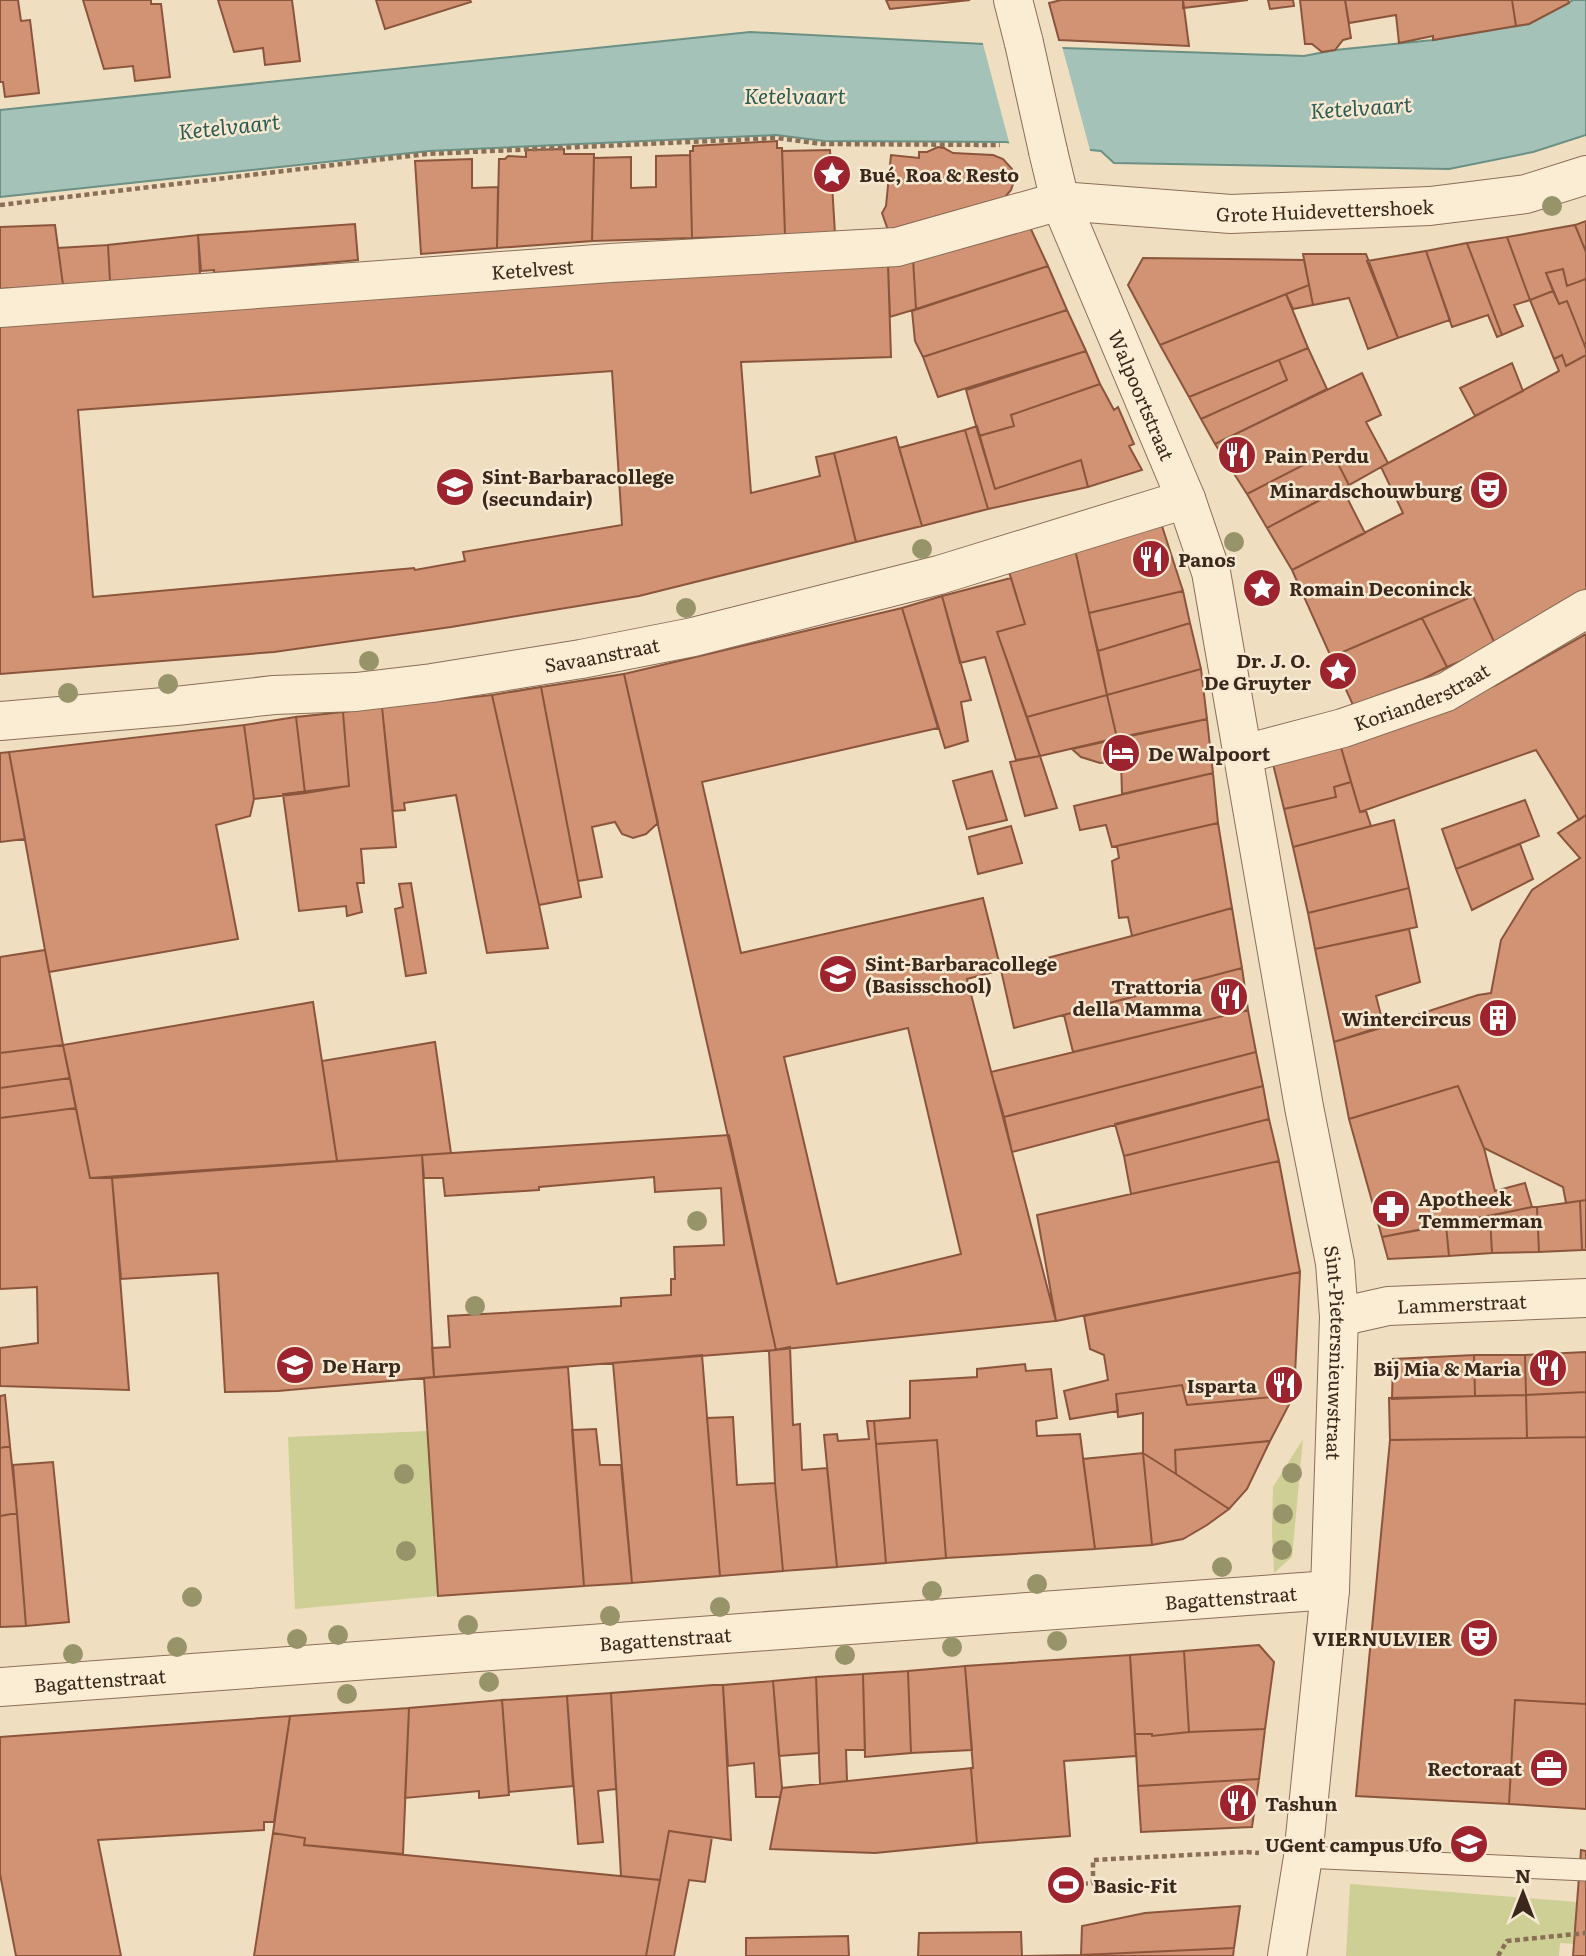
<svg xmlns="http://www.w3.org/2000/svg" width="1586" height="1956" viewBox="0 0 1586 1956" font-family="Literata,serif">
<rect width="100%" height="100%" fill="#f0dec1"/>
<!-- green -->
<path fill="#cdcf94" d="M428 1431 438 1596 295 1609 288 1437Z
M1303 1439 1292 1557 1274 1573 1272 1531 1273 1487Z
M1350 1884 1577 1902 1574 1944 1560 1943 1559 1956H1346Z"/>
<!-- water -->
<path fill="#a4c2b7" stroke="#6a9184" stroke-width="2" d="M1573 0H1586V135L1533 152 1449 169 1114 163 1101 151 1005 142 824 141 776 135 429 151 0 197V110L750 32 1063 48 1304 56 1335 50 1433 40 1529 24Z"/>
<!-- pier -->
<path fill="#f0dec1" d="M982 40 1062 46 1091 154 1010 146Z"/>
<!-- building -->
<path fill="#d19374" stroke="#8b553c" stroke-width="2" fill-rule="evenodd" d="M0 0H18L21 21 30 20 39 93 5 97 3 82H0Z
M83 0H151V4H161L170 77 135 81 133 66 104 69Z
M218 0H292L300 61 265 65 263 48 234 52Z
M376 0H470L471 2 385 29Z
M886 0H970L890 9Z
M1061 0H1183L1189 46 1059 40 1049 3Z
M1183 0H1248L1183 8Z
M1268 0H1293L1294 6 1270 9Z
M1300 0H1345L1351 38 1343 40 1335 50 1322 52 1312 44H1305Z
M1345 0H1512L1516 26 1433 40V36L1399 43 1396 15 1349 23Z
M1512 0H1568L1569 3 1529 24 1516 26Z
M777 141V148H782L785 235 692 238 690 151H693V146Z
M938 147 944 148 953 153 993 155 1003 159 1012 169 1014 181 1011 190 1005 197 888 230 882 213 886 206 891 155 919 158V152H927Z
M564 149V154H594L592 241 497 248 499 159H505L508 156 526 157V150Z
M830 150 835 234 785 235 782 151Z
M690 155 692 238 592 241 594 158 631 157V188L656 187V156Z
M472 159V188L498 187 497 248 421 254 415 161Z
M1586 221V252L1575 225Z
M355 224 358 260 214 273V270L201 271 198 235Z
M55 225 63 285 0 289V227Z
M1029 225 1048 266 916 309 913 259Z
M1575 225 1586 252V279L1567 286 1563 269 1546 273 1553 291 1530 300 1507 237Z
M198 235 200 274 110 281 108 245Z
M1507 237 1530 300 1514 305 1523 326 1502 335 1467 243Z
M1467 243 1502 335 1497 337 1488 315 1452 327 1426 251Z
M108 245 110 281 63 285 58 248Z
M1426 251 1450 320 1398 338 1367 261Z
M1303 254H1366L1398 338 1368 349 1349 298 1313 305Z
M1143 258 1304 260 1309 285 1160 345 1128 285Z
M913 259 916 309 890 317 888 265Z
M888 265 891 357 741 362 751 493 820 476 816 457 834 453 856 542 639 596 451 627 274 652 0 674V322L207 306ZM612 371 622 525 463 552 465 561 415 570 414 568 93 597 78 410Z
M1048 266 1067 310 923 357 915 341 912 311Z
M1563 269 1567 286 1586 279V349L1567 301 1559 304 1546 273Z
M1309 285 1313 305 1293 309 1286 294Z
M1553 291 1559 304 1567 301 1586 349V355L1566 366 1562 355 1554 359 1530 300Z
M1286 294 1308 348 1189 397 1160 345Z
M1067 310 1086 351 938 397 923 357Z
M1308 348 1327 389 1215 444 1201 419 1287 380 1279 360Z
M1086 351 1100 384 1011 415 1014 426 979 436 966 390Z
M1562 355 1566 366 1586 355V589L1496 646 1473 596 1331 657 1292 570 1403 513 1381 467 1559 371 1554 359Z
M1279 360 1287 380 1201 419 1189 397Z
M1512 363 1523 391 1475 416 1460 388Z
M1362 373 1381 415 1366 422 1388 463 1349 485 1334 456 1317 465 1315 459 1247 494 1215 444Z
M1100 384 1114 410 1118 407 1134 444 1129 446 1142 470 1088 487 1081 460 995 489 979 436 1014 426 1011 415Z
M977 426 995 489 1081 460 1088 487 988 509 965 430Z
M965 430 988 509 922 526 899 448Z
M896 437 922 526 856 542 834 453Z
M1334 456 1349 485 1267 528 1247 494 1315 459 1317 465Z
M1342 488 1365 533 1292 570 1267 528Z
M1161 523 1183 591 1089 613 1075 549Z
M1075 549 1107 695 1027 717 997 632 1025 624 1009 572Z
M1011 578 1025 624 997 632 1040 756 1016 760 985 657 960 663 942 596Z
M1183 591 1190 623 1098 651 1089 613Z
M942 596 971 700 961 702 968 741 945 748 902 608Z
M1473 596 1496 646 1447 667 1422 618Z
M902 608 938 728 702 782 741 953 983 898 1001 970 967 979 1056 1321 776 1350 624 674ZM908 1028 961 1254 837 1284 784 1057Z
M1422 618 1447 667 1423 679 1353 705 1331 657Z
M1190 623 1201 669 1107 695 1098 651Z
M1586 634V815L1579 820 1536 750 1360 812 1340 744 1496 685Z
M1201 669 1207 719 1117 738 1107 695Z
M624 674 658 823 646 834 633 838 622 834 615 822 592 827 602 877 578 881 541 687Z
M541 687 581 897 539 905 492 695Z
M492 695 539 905 548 948 487 953 456 795 404 803 405 810 393 811 382 707Z
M1107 695 1117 738 1040 756 1027 717Z
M382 707 396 847 361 849 364 883H357L362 912 347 916 346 906 299 911 283 794 349 786 343 712Z
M343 712 349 786 305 793 296 717Z
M296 717 305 793 254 799 244 725Z
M1207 719 1213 773 1122 794 1121 761 1100 763 1081 757 1072 749Z
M244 725 254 799 250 816 216 825 238 939 49 972 9 752Z
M1340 744 1351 782 1334 787 1336 797 1284 809 1273 764Z
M9 752 25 839 0 842V753Z
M1040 756 1057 808 1025 816 1010 762Z
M992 771 1007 820 967 829 953 781Z
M1213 773 1218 823 1112 847 1106 825 1080 830 1074 806Z
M1351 782 1360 812 1366 811 1371 826 1293 847 1284 809 1336 797 1334 787Z
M1525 800 1539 836 1456 869 1442 829Z
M1586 815V1200L1566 1203 1563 1187 1484 1148 1458 1086 1349 1119 1334 1042 1478 995 1491 993 1501 940 1532 890 1580 858 1558 833Z
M1394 820 1409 888 1308 913 1293 847Z
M1218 823 1232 908 1132 936 1128 917 1119 918 1112 861 1119 858 1117 846Z
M1011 826 1022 863 978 874 969 837Z
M1520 844 1533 879 1472 910 1456 869Z
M411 883 426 973 406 976 395 909 403 907 399 884Z
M1409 888 1417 927 1315 949 1308 913Z
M1232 908 1242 968 1014 1028 1001 970 1132 936Z
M1409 929 1420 982 1376 996 1384 1027 1334 1042 1315 949Z
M45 950 63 1045 0 1053V957Z
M1242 968 1248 1010 1073 1052 1064 1015Z
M313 1002 337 1161 90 1178 63 1045Z
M1248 1010 1256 1052 1004 1117 991 1072Z
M435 1042 451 1153 337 1161 322 1061Z
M63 1045 70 1078 0 1088V1053Z
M1256 1052 1263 1086 1012 1152 1004 1117Z
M70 1078 76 1108 0 1118V1088Z
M1263 1086 1269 1119 1124 1156 1115 1124Z
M1458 1086 1484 1148 1495 1191 1525 1183 1532 1207 1382 1237 1349 1119Z
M76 1108 90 1178H112L129 1390 0 1386V1348L38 1343 37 1287 0 1289V1118Z
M1269 1119 1279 1161 1131 1194 1124 1156Z
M729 1135 776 1350 434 1377 432 1348 450 1347 448 1316 621 1306V1298L671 1295V1279H675L674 1247 724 1245 721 1188 655 1192 654 1177 539 1187V1190L445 1196 443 1178H424L422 1155Z
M422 1155 434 1377 278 1391 225 1392 218 1273 121 1279 112 1178Z
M1279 1161 1300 1272 1056 1321 1037 1215Z
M1586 1200V1250H1582L1580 1201Z
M1580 1201 1582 1250 1539 1252 1537 1207Z
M1532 1207H1537L1539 1252 1492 1253 1490 1216Z
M1490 1216 1492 1253 1449 1256 1446 1225Z
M1446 1225 1449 1256 1388 1259 1382 1237Z
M1300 1272 1294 1395 1187 1405 1182 1385 1116 1394 1118 1411 1070 1419 1064 1391 1108 1380 1104 1355 1090 1349 1084 1316Z
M790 1347 793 1425 800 1424 802 1470 827 1468 837 1567 783 1571 775 1483 769 1351Z
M1586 1352V1392L1526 1395 1525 1355Z
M702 1355 720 1576 632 1583 613 1363Z
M1474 1355 1475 1396 1392 1399 1393 1359Z
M1474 1355H1525L1526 1395 1475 1396Z
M1025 1364 1026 1371 1051 1369 1057 1418 1036 1421 1037 1436 1080 1434 1095 1549 946 1558 937 1440 876 1444 874 1421 910 1418V1381L977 1377V1369Z
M568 1367 584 1586 438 1596 424 1378Z
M1182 1385 1187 1405 1294 1395 1270 1441 1175 1450 1176 1474 1143 1453V1413L1118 1417 1116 1394Z
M1586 1392V1437L1527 1438 1526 1395Z
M5 1395 10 1446 0 1448V1396Z
M1526 1395 1527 1438 1390 1440 1389 1398Z
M733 1417 737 1485 775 1483 783 1571 720 1576 707 1418Z
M867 1421H874L886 1563 837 1567 824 1435 837 1434 838 1441 869 1439Z
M596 1429 600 1465H621L632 1583 584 1586 572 1430Z
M1586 1437V1704L1515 1700 1509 1804 1356 1796 1390 1440Z
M937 1440 946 1558 886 1563 876 1444Z
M1270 1441 1247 1489 1229 1509 1176 1474 1175 1450Z
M10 1446 17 1513 0 1516V1448Z
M1143 1453 1152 1545 1095 1549 1083 1459Z
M1143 1453 1176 1474 1229 1509 1207 1525 1183 1539 1152 1545Z
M53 1462 69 1622 26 1626 13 1465Z
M17 1513 26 1626 0 1627V1516Z
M1259 1645 1274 1662 1265 1729 1189 1732 1184 1651Z
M1184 1651 1189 1732 1152 1736V1734H1135L1130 1655Z
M1130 1655 1136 1756 1064 1761 1070 1836 977 1843 971 1768H973L965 1666Z
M965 1666 972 1750 911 1753 908 1671Z
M908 1671 911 1753 865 1757 863 1674Z
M863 1674 865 1750H846L847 1781 820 1784 816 1677Z
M816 1677 819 1753 779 1756 773 1681Z
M773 1681 782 1788 780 1797H756L754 1763 728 1766 723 1685Z
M713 1685H723L731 1840 669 1831 660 1880 621 1876 611 1693Z
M611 1693 616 1789 598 1791 603 1842 578 1844 567 1696Z
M567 1696 573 1786 509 1792 502 1700Z
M502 1700 509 1795 479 1798V1791L405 1798 409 1708Z
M1515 1700 1586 1704V1809L1509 1804Z
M409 1708 403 1854 304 1845 305 1838 273 1833 290 1716Z
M290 1716 274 1822H264V1830L98 1840 121 1956H16L0 1874V1737Z
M1265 1729 1259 1779 1138 1786 1135 1734H1152V1736L1189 1732Z
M971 1768 977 1843 875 1853 770 1849 782 1788Z
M1259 1779 1252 1827 1141 1832 1138 1786Z
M669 1831 712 1837 705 1882 689 1880 674 1956H646Z
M273 1833 305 1838 304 1845 660 1880 646 1956H254Z
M1581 1850 1586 1851V1956H1573Z
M1240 1906 1234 1948 1081 1955 1082 1926 1145 1913Z
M1021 1932 1022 1956H918L919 1933Z
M848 1936 849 1956H746V1938Z
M1234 1948 1233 1956H1022L1081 1955Z"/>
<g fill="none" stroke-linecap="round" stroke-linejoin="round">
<defs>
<path id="service" d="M1303 1857 1586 1870"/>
<g id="minor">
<path d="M1013 0 1024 43"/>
<path id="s1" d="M1048 151 1060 201 1186 499 1211 572 1304 1107 1335 1263 1339 1317 1330 1590 1303 1857 1287 1956"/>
<path id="s2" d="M0 308 610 263 897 247 1060 201 1231 214 1430 206 1526 194 1586 175"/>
<path id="s3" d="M0 721 176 706 274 695 356 692 432 683 581 659 693 637 939 575 1186 499"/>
<path id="s4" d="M1244 754 1343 728 1446 692 1586 609"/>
<path id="s5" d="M1339 1317 1388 1306 1586 1298"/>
<path id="s6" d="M0 1687 1330 1590"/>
</g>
</defs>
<!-- service casing -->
<use href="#service" stroke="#8b6e57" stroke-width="23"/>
<!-- minor casing -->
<use href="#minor" stroke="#8b6e57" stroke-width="40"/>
<!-- path -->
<path stroke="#8b6e57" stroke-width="4.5" stroke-dasharray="5 3.5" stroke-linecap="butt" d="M0 205 426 154 777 138 822 144 1000 145
M1066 1885 1093 1883V1860L1246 1852 1259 1853
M1498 1956 1507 1941 1586 1933"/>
<!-- service -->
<use href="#service" stroke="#fbecd4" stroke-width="21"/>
<!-- minor -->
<use href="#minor" stroke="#fbecd4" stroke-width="38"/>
<defs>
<path id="minor-bridge" d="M1024 43 1048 151"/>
</defs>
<!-- minor-bridge casing -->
<use href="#minor-bridge" stroke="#8b6e57" stroke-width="40" stroke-linecap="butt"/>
<!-- minor-bridge -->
<use href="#minor-bridge" stroke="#fbecd4" stroke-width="38"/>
</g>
<!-- trees -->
<g fill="#97946a">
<circle cx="1552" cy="206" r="10"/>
<circle cx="1234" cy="542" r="10"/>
<circle cx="922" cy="549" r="10"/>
<circle cx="686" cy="608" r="10"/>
<circle cx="369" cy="661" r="10"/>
<circle cx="168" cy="684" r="10"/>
<circle cx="68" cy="693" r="10"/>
<circle cx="697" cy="1221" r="10"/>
<circle cx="475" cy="1306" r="10"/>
<circle cx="1292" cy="1473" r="10"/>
<circle cx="404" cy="1474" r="10"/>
<circle cx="1283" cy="1514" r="10"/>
<circle cx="1282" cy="1550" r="10"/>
<circle cx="406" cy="1551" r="10"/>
<circle cx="1222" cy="1567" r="10"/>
<circle cx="1037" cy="1584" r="10"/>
<circle cx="932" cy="1591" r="10"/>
<circle cx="192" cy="1597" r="10"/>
<circle cx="720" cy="1607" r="10"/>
<circle cx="610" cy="1616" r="10"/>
<circle cx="468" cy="1625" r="10"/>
<circle cx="338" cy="1635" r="10"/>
<circle cx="297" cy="1639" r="10"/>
<circle cx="1057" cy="1641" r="10"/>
<circle cx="177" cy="1647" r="10"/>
<circle cx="952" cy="1647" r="10"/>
<circle cx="73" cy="1654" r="10"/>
<circle cx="845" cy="1655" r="10"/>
<circle cx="489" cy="1682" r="10"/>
<circle cx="347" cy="1694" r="10"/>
</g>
<!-- icons -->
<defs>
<symbol id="sight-disc" viewBox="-11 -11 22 22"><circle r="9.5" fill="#9d242f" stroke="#f7e9d1"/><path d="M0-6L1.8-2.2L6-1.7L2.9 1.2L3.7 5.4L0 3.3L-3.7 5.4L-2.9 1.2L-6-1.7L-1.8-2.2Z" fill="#fff"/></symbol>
<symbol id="restaurant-disc" viewBox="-11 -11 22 22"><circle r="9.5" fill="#9d242f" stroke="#f7e9d1"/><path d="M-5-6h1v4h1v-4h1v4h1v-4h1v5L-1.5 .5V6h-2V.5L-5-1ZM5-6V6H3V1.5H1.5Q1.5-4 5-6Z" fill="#fff"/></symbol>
<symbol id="school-disc" viewBox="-11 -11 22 22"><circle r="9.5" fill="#9d242f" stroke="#f7e9d1"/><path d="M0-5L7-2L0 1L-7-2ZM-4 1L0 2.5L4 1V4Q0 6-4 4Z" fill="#fff"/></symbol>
<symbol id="theatre-disc" viewBox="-11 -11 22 22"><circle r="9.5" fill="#9d242f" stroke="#f7e9d1"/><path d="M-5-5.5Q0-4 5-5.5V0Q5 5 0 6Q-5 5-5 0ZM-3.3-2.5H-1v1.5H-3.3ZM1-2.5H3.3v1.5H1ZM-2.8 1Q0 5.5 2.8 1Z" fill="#fff"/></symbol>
<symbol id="hotel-disc" viewBox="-11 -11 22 22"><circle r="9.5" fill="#9d242f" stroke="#f7e9d1"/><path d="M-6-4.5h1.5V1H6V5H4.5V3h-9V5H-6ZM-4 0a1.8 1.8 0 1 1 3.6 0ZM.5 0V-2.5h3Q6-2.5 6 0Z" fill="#fff"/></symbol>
<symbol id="building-disc" viewBox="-11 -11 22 22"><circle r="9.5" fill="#9d242f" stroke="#f7e9d1"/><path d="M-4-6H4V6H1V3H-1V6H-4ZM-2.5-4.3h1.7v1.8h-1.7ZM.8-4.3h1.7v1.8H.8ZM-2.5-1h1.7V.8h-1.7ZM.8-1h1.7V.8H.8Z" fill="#fff"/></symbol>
<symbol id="pharmacy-disc" viewBox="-11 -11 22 22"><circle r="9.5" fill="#9d242f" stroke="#f7e9d1"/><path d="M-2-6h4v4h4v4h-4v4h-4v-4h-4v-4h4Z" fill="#fff"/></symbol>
<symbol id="office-disc" viewBox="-11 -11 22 22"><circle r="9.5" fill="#9d242f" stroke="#f7e9d1"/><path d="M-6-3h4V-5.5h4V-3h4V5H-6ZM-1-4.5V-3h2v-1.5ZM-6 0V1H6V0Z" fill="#fff"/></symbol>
<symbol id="university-disc" viewBox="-11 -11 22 22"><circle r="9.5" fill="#9d242f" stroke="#f7e9d1"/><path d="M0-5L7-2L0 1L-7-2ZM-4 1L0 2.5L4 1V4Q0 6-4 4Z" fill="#fff"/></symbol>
<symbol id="stadium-disc" viewBox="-11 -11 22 22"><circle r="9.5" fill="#9d242f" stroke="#f7e9d1"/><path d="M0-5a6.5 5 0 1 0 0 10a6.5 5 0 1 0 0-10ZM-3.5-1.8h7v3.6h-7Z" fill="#fff"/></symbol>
</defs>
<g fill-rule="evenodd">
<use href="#sight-disc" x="810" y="152" width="44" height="44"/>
<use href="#restaurant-disc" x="1215" y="433" width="44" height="44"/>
<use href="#school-disc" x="433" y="465" width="44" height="44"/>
<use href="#theatre-disc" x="1467" y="468" width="44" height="44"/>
<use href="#restaurant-disc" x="1129" y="537" width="44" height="44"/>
<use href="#sight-disc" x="1240" y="566" width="44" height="44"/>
<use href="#sight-disc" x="1316" y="649" width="44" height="44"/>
<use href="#hotel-disc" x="1099" y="731" width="44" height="44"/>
<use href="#school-disc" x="816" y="952" width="44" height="44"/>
<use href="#restaurant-disc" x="1207" y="975" width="44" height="44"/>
<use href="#building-disc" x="1476" y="996" width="44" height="44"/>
<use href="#pharmacy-disc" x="1369" y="1187" width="44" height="44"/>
<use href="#school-disc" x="273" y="1343" width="44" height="44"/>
<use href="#restaurant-disc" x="1526" y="1346" width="44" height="44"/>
<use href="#restaurant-disc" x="1262" y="1363" width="44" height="44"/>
<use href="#theatre-disc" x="1457" y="1616" width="44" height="44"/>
<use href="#office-disc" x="1527" y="1746" width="44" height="44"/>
<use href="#restaurant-disc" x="1216" y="1781" width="44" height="44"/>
<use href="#university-disc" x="1447" y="1822" width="44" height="44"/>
<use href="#stadium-disc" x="1044" y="1863" width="44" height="44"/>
</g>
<g text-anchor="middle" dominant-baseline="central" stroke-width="5" stroke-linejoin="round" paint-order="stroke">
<!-- poi labels -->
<g font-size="19" font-weight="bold" fill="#3a281c" stroke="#f7e9d1" text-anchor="start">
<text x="859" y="174">Bué, Roa &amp; Resto</text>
<text x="1264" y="455">Pain Perdu</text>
<text x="482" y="476">Sint-Barbaracollege<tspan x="482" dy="22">(secundair)</tspan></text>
<text x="1462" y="490" text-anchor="end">Minardschouwburg</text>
<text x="1178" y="559">Panos</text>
<text x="1289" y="588">Romain Deconinck</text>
<text x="1311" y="660" text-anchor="end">Dr. J. O.<tspan x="1311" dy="22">De Gruyter</tspan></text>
<text x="1148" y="753">De Walpoort</text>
<text x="865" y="963">Sint-Barbaracollege<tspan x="865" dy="22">(Basisschool)</tspan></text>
<text x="1202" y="986" text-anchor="end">Trattoria<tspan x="1202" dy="22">della Mamma</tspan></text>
<text x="1471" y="1018" text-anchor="end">Wintercircus</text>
<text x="1418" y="1198">Apotheek<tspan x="1418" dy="22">Temmerman</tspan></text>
<text x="322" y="1365">De Harp</text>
<text x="1521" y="1368" text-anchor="end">Bij Mia &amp; Maria</text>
<text x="1257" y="1385" text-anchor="end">Isparta</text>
<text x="1452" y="1638" text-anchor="end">VIERNULVIER</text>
<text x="1522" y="1768" text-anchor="end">Rectoraat</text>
<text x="1265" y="1803">Tashun</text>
<text x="1442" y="1844" text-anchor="end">UGent campus Ufo</text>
<text x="1093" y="1885">Basic-Fit</text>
</g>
<!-- street labels -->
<g font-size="19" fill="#3a281c" stroke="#f7e9d1">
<text stroke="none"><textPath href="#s2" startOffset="1334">Grote Huidevettershoek</textPath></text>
<text stroke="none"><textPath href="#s2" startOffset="534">Ketelvest</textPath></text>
<text stroke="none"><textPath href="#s1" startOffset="262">Walpoortstraat</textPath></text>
<text stroke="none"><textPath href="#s3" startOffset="606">Savaanstraat</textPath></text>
<text stroke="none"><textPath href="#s4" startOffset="187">Korianderstraat</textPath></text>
<text stroke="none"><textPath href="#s5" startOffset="124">Lammerstraat</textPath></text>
<text stroke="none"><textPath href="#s1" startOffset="1244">Sint-Pietersnieuwstraat</textPath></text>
<text stroke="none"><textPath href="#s6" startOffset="1234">Bagattenstraat</textPath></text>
<text stroke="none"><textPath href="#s6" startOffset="667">Bagattenstraat</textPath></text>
<text stroke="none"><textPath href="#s6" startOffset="100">Bagattenstraat</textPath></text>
</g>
<!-- water labels -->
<g font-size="21" font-style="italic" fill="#2b5a53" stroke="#f7e9d1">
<text x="795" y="94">Ketelvaart</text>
<text transform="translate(1361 106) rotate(-4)">Ketelvaart</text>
<text transform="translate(229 125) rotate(-6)">Ketelvaart</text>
</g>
</g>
<!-- north arrow -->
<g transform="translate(1523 1893)" stroke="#f7e9d1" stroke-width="5" paint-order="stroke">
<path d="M0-5L12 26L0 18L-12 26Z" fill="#3a281c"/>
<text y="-10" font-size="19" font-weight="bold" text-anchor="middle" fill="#3a281c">N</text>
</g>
</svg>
